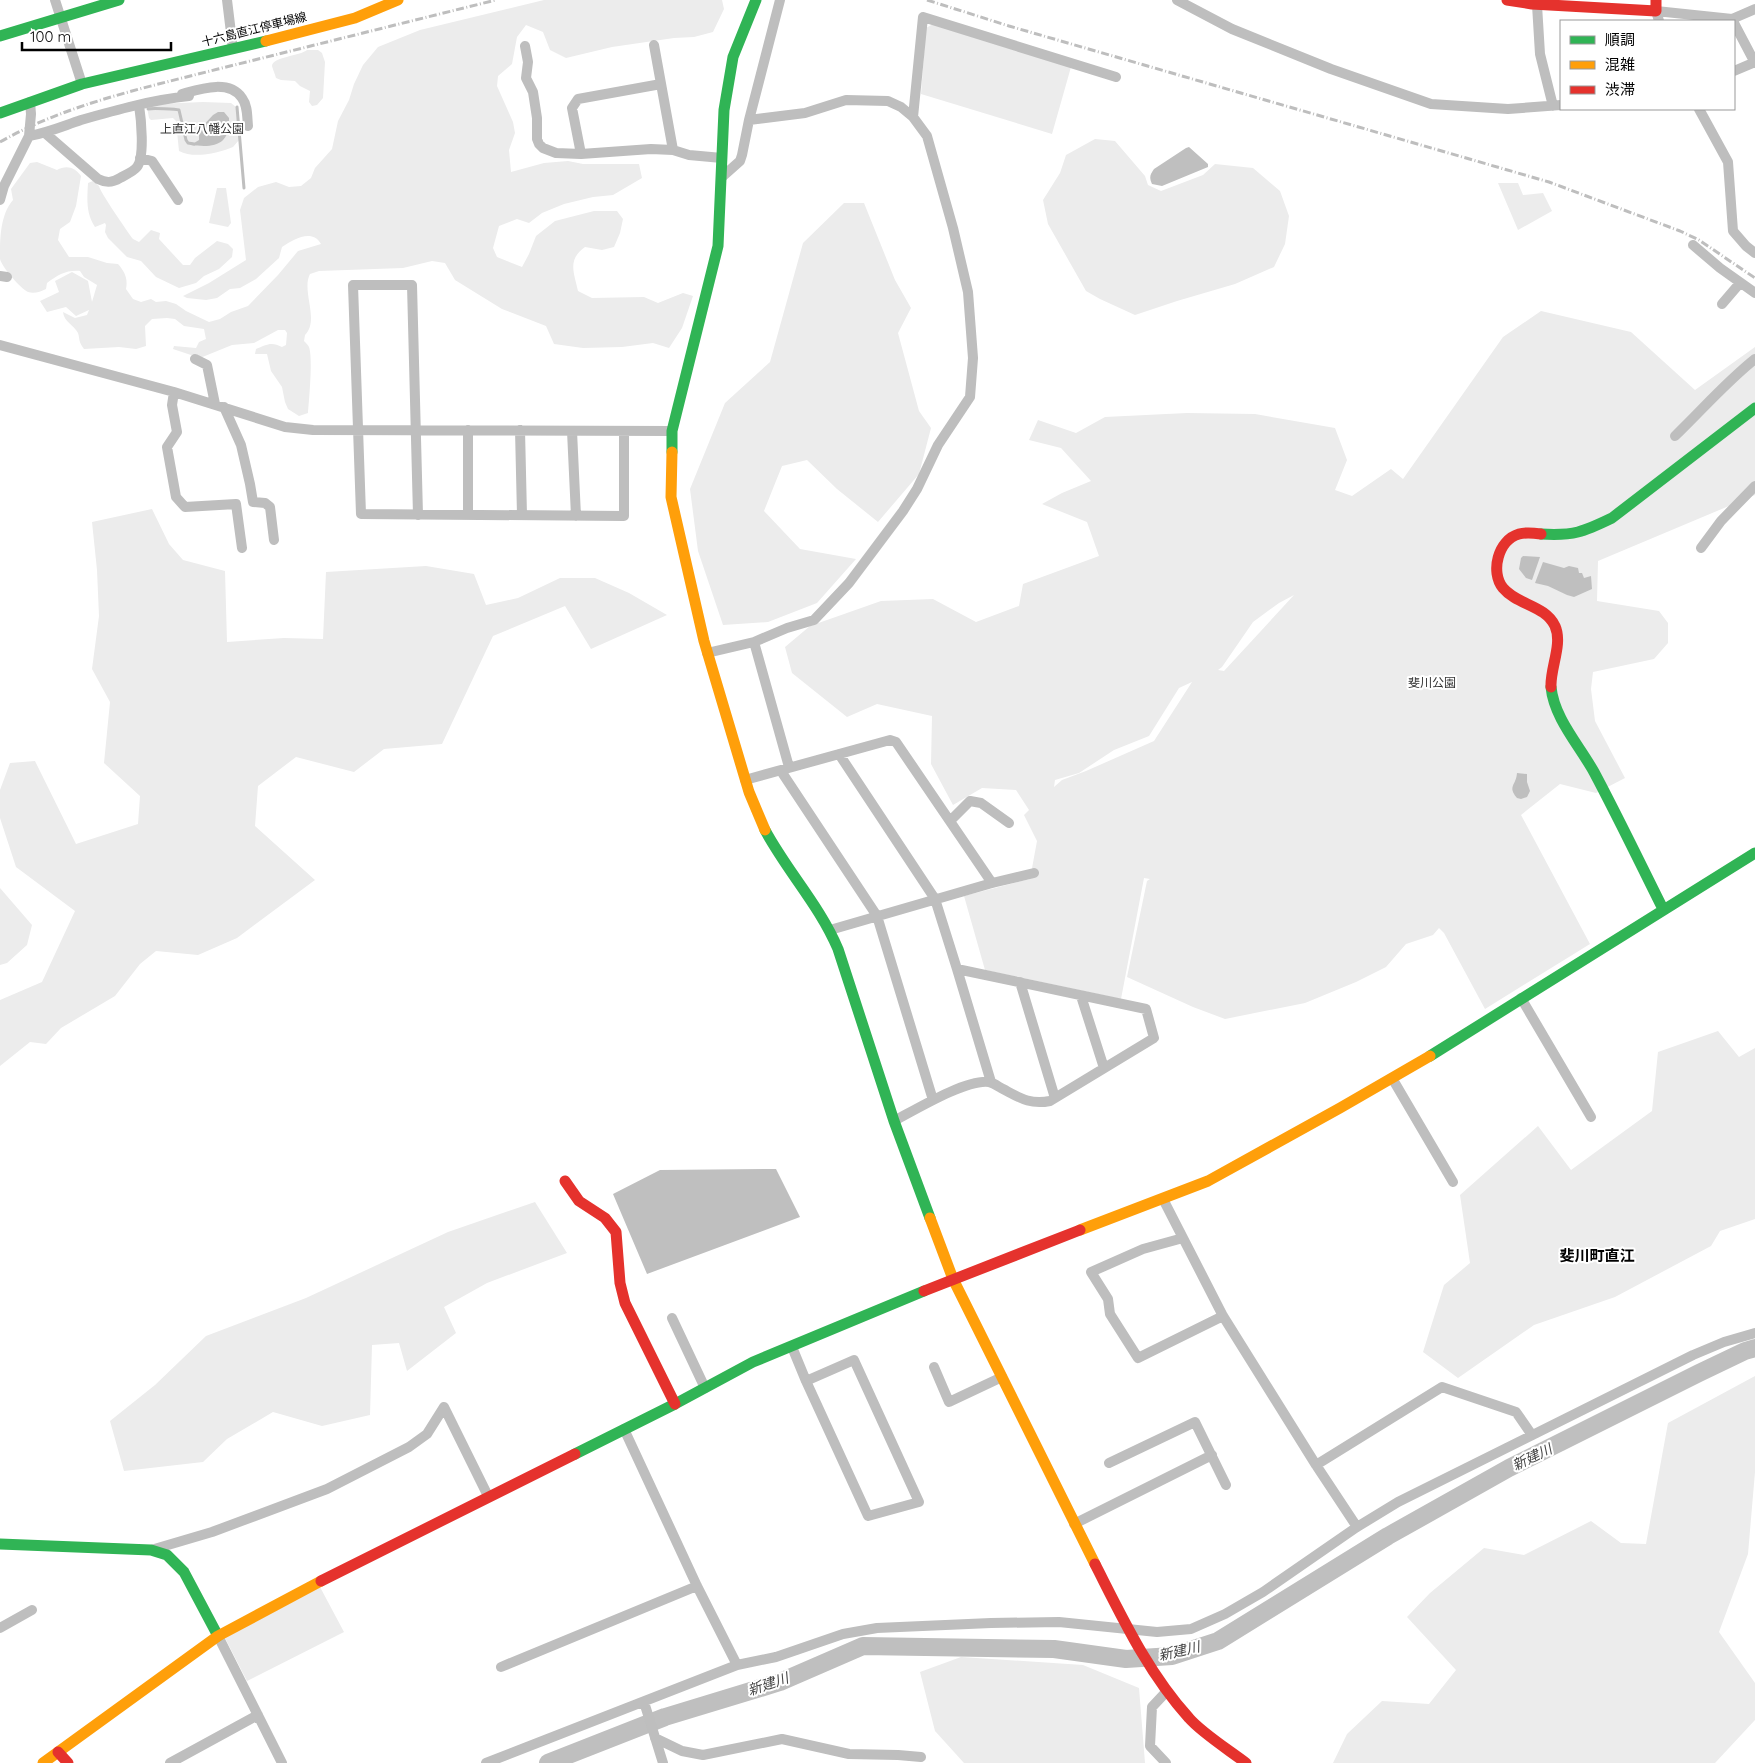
<svg xmlns="http://www.w3.org/2000/svg" width="1755" height="1763" viewBox="0 0 1755 1763" font-family="Quicksand,'Noto Sans JP',sans-serif">
<rect width="100%" height="100%" fill="#fff"/>
<!-- green -->
<path fill="#ececec" fill-rule="evenodd" d="M544 0H722L724 9 713 32 694 37 674 38 612 47 566 58 550 50 543 32 526 25 517 37 512 64 498 76 497 86 513 122 515 133 509 150 511 172 544 163 568 161 583 164H639L642 178 613 195 593 197 564 204 542 213 529 223 517 219 499 226 493 248 497 257 522 267 529 254 536 236 555 221 594 211H617L623 219 620 233 614 247 602 250 585 247C567 260 574 272 578 291L592 298 644 297 658 303 683 293 693 296 682 328 669 348 653 343 622 347 583 348 554 344 546 326 502 309 455 280 445 263 432 261 403 268 319 271 310 274C301 291 320 320 305 335L304 341C306 343 308 345 309 347 313 358 309 400 308 413L299 416 288 409 285 402 282 387 271 371 267 354H255L256 349C266 345 271 341 282 347L286 345 287 333 285 330H278L254 343 232 345 200 358 173 349 174 346 196 348 199 342 206 339 204 329 184 326 175 319 167 318 152 319 145 326 146 346 136 349 119 347 84 349C78 341 80 339 78 333 74 325 64 322 63 312L75 318 87 315 89 310 76 316 66 307 47 312 40 301 59 292 55 281 72 272 88 281 92 302 97 285 84 277 80 271C66 270 58 275 47 283L46 289C40 292 34 294 28 292 20 288 2 267 0 259 0 239 0 215 13 200L11 189 30 163 37 162 57 170C66 165 75 167 81 176L76 206 70 222 60 229 58 240 69 257H88L107 263 118 264C125 272 128 279 126 289L133 299 141 302 151 299 156 302 166 301 176 304 186 311 209 322 220 319 231 312 248 306 278 275 298 251 321 244C312 228 293 240 282 247L279 258 256 279 240 288 230 289 217 298 206 300 187 298 183 296 209 283 246 260 240 210 244 198 258 187 276 182 289 187 301 186 311 178 315 168 332 149 338 121 349 100 354 84 363 65 378 47 420 30Z
M933 24 1071 67 1052 134 921 94 926 28Z
M307 50H318L322 53 325 62 323 98 317 105 312 106 309 102 310 91 300 86 295 81 281 80 276 78C275 74 273 70 272 66 272 57 300 56 307 50Z
M203 102 231 103 236 107 239 140 233 147C218 153 194 159 179 151L176 121 173 118 151 120 149 118 147 107 157 104Z
M1095 139 1115 141 1145 176 1148 185 1161 191 1203 175 1215 164 1253 168 1280 191 1289 216 1285 244 1274 267 1235 284 1177 301 1135 315 1100 299 1086 291 1048 224 1043 200 1060 173 1066 155Z
M93 181 99 186C100 192 127 231 133 239L139 242 151 230 160 233 159 239 183 265H190L195 258 217 241 228 244 233 249 232 257 219 269 204 276 196 283 179 288 156 277 141 261 127 257 108 238 105 232 106 225 105 223 95 227C86 214 87 199 88 183Z
M1498 183H1518L1523 195 1543 193 1552 211 1518 230Z
M217 188H226L231 223 228 227 209 223Z
M844 203H864L895 280 911 308 898 333 919 411 931 428 919 474 878 522 837 489 807 460 782 466 764 511 800 549 856 559 817 603 768 622 723 625 698 551 690 489 725 403 770 362 803 243Z
M1541 311 1631 332 1695 390 1755 347V495L1598 561 1597 601 1659 611 1668 623V643L1654 659 1593 672 1591 689 1595 721 1625 778 1596 793 1560 784 1521 815 1590 944 1485 1009 1444 933 1439 928 1433 935 1406 944 1386 967 1356 982 1305 1003 1225 1019 1193 1007 1127 977 1147 881 1150 879 1144 878 1121 999 985 970 964 896 1030 879 1037 841 1024 815 1029 810 1016 790 982 788 953 805 931 764 932 716 877 704 847 717 792 673 785 647 810 626 881 601 933 599 976 622 1019 606 1023 584 1099 556 1087 522 1042 504 1062 493 1091 481 1061 448 1029 440 1038 420 1076 433 1105 417 1187 413 1255 414 1335 428 1347 460 1335 490 1352 496 1391 469 1403 479 1503 337ZM1294 595 1224 671 1218 670 1222 667 1253 622 1279 603ZM1192 682 1154 741 1086 771 1062 780 1054 787 1055 780 1079 773 1114 750 1149 736 1179 688Z
M152 509 169 544 183 560 225 571 227 642 284 638 323 639 326 572 426 566 474 574 486 605 518 598 560 578H595L629 593 667 615 591 649 565 606 493 636 442 744 384 749 354 772 296 757 258 786 255 826 315 880 237 938 198 955 156 951 140 964 115 996 61 1028 46 1044 30 1042 0 1066V1000L42 982 75 911 16 867 0 818V790L10 763 35 761 76 844 138 824 140 796 104 763 110 702 92 669 99 616 97 570 92 522Z
M0 888 32 925 27 945 7 963 0 965Z
M1718 1031 1739 1057 1755 1048V1219L1720 1231 1711 1246 1615 1297 1534 1325 1458 1378 1423 1352 1444 1285 1470 1263 1460 1195 1538 1126 1571 1170 1652 1111 1658 1052Z
M535 1202 567 1253 487 1283 444 1307 456 1333 407 1371 399 1343 372 1345 370 1415 322 1426 273 1412 227 1439 203 1462 124 1471 110 1421 155 1385 206 1336 306 1298 448 1232Z
M1755 1376V1472L1748 1554 1719 1632 1755 1683V1720L1715 1763H1333L1347 1734 1382 1701 1429 1704 1456 1670 1407 1617 1430 1593 1484 1548 1524 1555 1591 1521 1621 1543 1646 1544 1668 1423Z
M320 1587 344 1632 247 1681 225 1638Z
M961 1657 1083 1665 1139 1688 1145 1763H964L935 1731 920 1672Z"/>
<!-- water -->
<path fill="#bfbfbf" d="M218 112H224L229 118C230 145 215 148 191 145L190 142 194 143 199 140V130L213 115Z
M1189 147 1208 164V167L1162 186 1152 184C1149 177 1150 175 1154 169L1186 148Z
M1523 556 1540 557 1532 580 1526 578 1519 569 1521 558Z
M1543 562 1564 568 1569 566 1578 568 1579 573H1582L1584 578 1591 576 1592 589 1574 597 1567 595 1548 586 1535 583Z
M1517 773 1527 774V782L1530 791 1527 797 1521 799 1517 798C1507 786 1516 786 1517 773Z
M776 1169 800 1217 647 1274 613 1194 660 1170Z"/>
<g fill="none" stroke-linecap="round" stroke-linejoin="round">
<!-- stream -->
<path stroke="#bfbfbf" stroke-width="3" d="M237 107 244 188
M148 109C152 108 176 109 179 110L186 140 188 143 194 144"/>
<!-- river -->
<path stroke="#bfbfbf" stroke-width="18" d="M548 1763 665 1717 780 1682 863 1646 1054 1649 1126 1659 1172 1656 1218 1641 1388 1536 1509 1468 1699 1373 1745 1351 1755 1348"/>
<!-- street -->
<path stroke="#bebebe" stroke-width="10" d="M55 0 82 84
M227 0 233 49
M1177 0 1232 29 1331 69 1431 104 1508 109 1561 105
M1537 5 1540 54 1553 106
M1659 21 1656 11 1732 19 1755 9
M1734 23 1755 63
M654 45 673 150
M525 46 528 62 526 78 533 92 537 118V139L539 144 543 148 556 153 581 154
M1734 71 1755 62
M661 84 578 99 572 108 581 154 651 149 673 150 689 155 722 158
M182 94C200 89 229 79 242 98 248 106 247 117 248 126
M1699 109 1728 162 1733 231 1746 246 1755 253
M913 117 923 17 1116 77
M749 120 780 0
M45 133 98 179C106 183 112 183 120 178 125 175 133 172 137 167 145 157 141 118 139 105
M29 136C47 133 63 126 81 120 116 110 152 100 189 96
M140 158 152 161 178 200
M0 200 4 186 29 136 31 114 30 102
M1693 245 1720 268 1755 293
M0 276 7 277
M1722 304 1740 283
M0 345 174 392 285 427 313 430 672 431
M195 359 207 365 215 404
M174 392 172 405 177 432 167 447 176 497 185 507 236 504 242 548
M224 407 241 445 250 484 253 502 265 503 270 507 274 540
M520 430 522 515
M572 431 576 516
M1675 436C1702 410 1726 382 1755 359
M418 515 412 285H353L361 514 624 516V431
M468 515V430
M1701 548 1721 521 1755 486
M754 642 789 767
M707 653 754 642 787 628 814 620 849 583 903 511 917 489 938 445 970 397 973 358 968 292 953 228 927 136 913 117 901 107 888 101 846 100 805 113 749 120 742 155 740 161 722 177
M839 754 935 899 957 969 1146 1009 1154 1038 1050 1101C1030 1105 1020 1098 1003 1089 999 1087 994 1083 989 1082 966 1079 915 1110 894 1121
M781 771 877 916 933 1100
M745 780 890 740 896 742 992 883 830 930
M950 821 970 801 981 803 1009 823
M992 883 1034 873
M957 969 991 1082
M1020 982 1055 1098
M1081 996 1104 1068
M1521 998 1591 1117
M1392 1078 1453 1182
M1163 1199 1223 1316 1316 1465 1357 1527
M1183 1238 1143 1249 1091 1272 1108 1299 1110 1314 1138 1358 1223 1316
M672 1318 705 1388
M792 1347 806 1381 868 1516 919 1502 854 1360 806 1381
M934 1367 949 1402 1002 1377
M624 1429 697 1586 737 1665
M1109 1463 1195 1422 1226 1485
M1316 1465 1442 1387 1516 1412 1532 1435
M1074 1524 1212 1455
M151 1550 212 1532 327 1489 409 1447 427 1434 444 1407 488 1496
M0 1628 32 1610
M218 1636 282 1763
M501 1667 697 1586
M644 1702 663 1763
M655 1738 682 1751 703 1755 782 1739 849 1754 898 1755 921 1757
M170 1763 258 1715
M486 1763 737 1665 776 1657 843 1634 877 1628 991 1623 1059 1622 1157 1632 1191 1629 1225 1614 1263 1592 1357 1527 1398 1502 1693 1355 1724 1342 1755 1333
M1166 1763 1150 1746 1152 1707 1167 1691"/>
<!-- fast -->
<path stroke="#30b455" stroke-width="11" d="M0 36 119 0
M0 113 82 84 266 41
M672 452V431L718 246 724 110 733 57 756 0
M1541 534C1574 536 1583 532 1612 518L1755 408
M1551 687C1554 718 1579 745 1594 772 1618 817 1640 863 1663 909
M765 830C787 871 820 906 838 949L894 1121 930 1218
M1430 1056 1755 853
M575 1454 675 1404 753 1362 924 1291
M0 1544 151 1550 167 1555 184 1572 218 1636"/>
<!-- slow -->
<path stroke="#ff9f0a" stroke-width="11" d="M266 41 355 18 398 0
M672 452 671 497 704 641 749 792 765 830
M930 1218 953 1279 1095 1564
M1080 1230 1208 1181 1340 1108 1430 1056
M43 1763 218 1636 321 1581"/>
<!-- jam -->
<path stroke="#e5322d" stroke-width="11" d="M1507 0 1532 4 1656 11V0
M1541 534C1534 533 1526 532 1519 534 1498 540 1490 572 1503 588 1517 605 1545 605 1555 626 1563 644 1550 668 1551 687
M565 1181 579 1201 605 1218 616 1232 620 1283 625 1303 675 1404
M924 1291 1080 1230
M1095 1564C1122 1617 1148 1673 1189 1718 1202 1733 1229 1750 1246 1763
M321 1581 575 1454
M58 1752 68 1763"/>
<!-- rail -->
<path stroke="#bebebe" stroke-width="3" stroke-dasharray="8 2.5 1 2.5" stroke-linecap="butt" d="M927 0 1009 26 1549 182 1680 231 1699 240 1755 278
M0 142C67 104 144 88 218 69 311 46 403 23 496 0"/>
</g>
<g text-anchor="middle" dominant-baseline="central" stroke-width="4" stroke-linejoin="round" paint-order="stroke">
<!-- street labels -->
<g font-size="12" fill="#000" stroke="#fff">
<text transform="translate(254 29) rotate(-14)">十六島直江停車場線</text>
</g>
<!-- park labels -->
<g font-size="12" fill="#333" stroke="#fff">
<text x="202" y="128">上直江八幡公園</text>
<text x="1432" y="682">斐川公園</text>
</g>
<!-- water labels -->
<g font-size="14" font-style="italic" fill="#444" stroke="#fff">
<text transform="translate(1532 1457) rotate(-26)">新建川</text>
<text transform="translate(1179 1651) rotate(-13)">新建川</text>
<text transform="translate(768 1684) rotate(-19)">新建川</text>
</g>
<!-- quarter labels -->
<g font-size="15" font-weight="bold" fill="#000" stroke="#fff">
<text x="1597" y="1255">斐川町直江</text>
</g>
</g>
<!-- legend -->
<rect x="1560" y="20" width="175" height="90" fill="#ffffff" stroke="#999999"/>
<rect x="1570" y="36" width="25" height="8" fill="#30b455" stroke="#999999"/>
<text x="1605" y="45" font-size="15" fill="#000000">順調</text>
<rect x="1570" y="61" width="25" height="8" fill="#ff9f0a" stroke="#999999"/>
<text x="1605" y="70" font-size="15" fill="#000000">混雑</text>
<rect x="1570" y="86" width="25" height="8" fill="#e5322d" stroke="#999999"/>
<text x="1605" y="95" font-size="15" fill="#000000">渋滞</text>
<!-- scale -->
<path d="M22 42v8h149v-8" fill="none" stroke="#000000" stroke-width="2.5"/>
<text x="30" y="42" font-size="15" fill="#000000" stroke="#ffffff" stroke-width="4" paint-order="stroke">100 m</text>
</svg>
